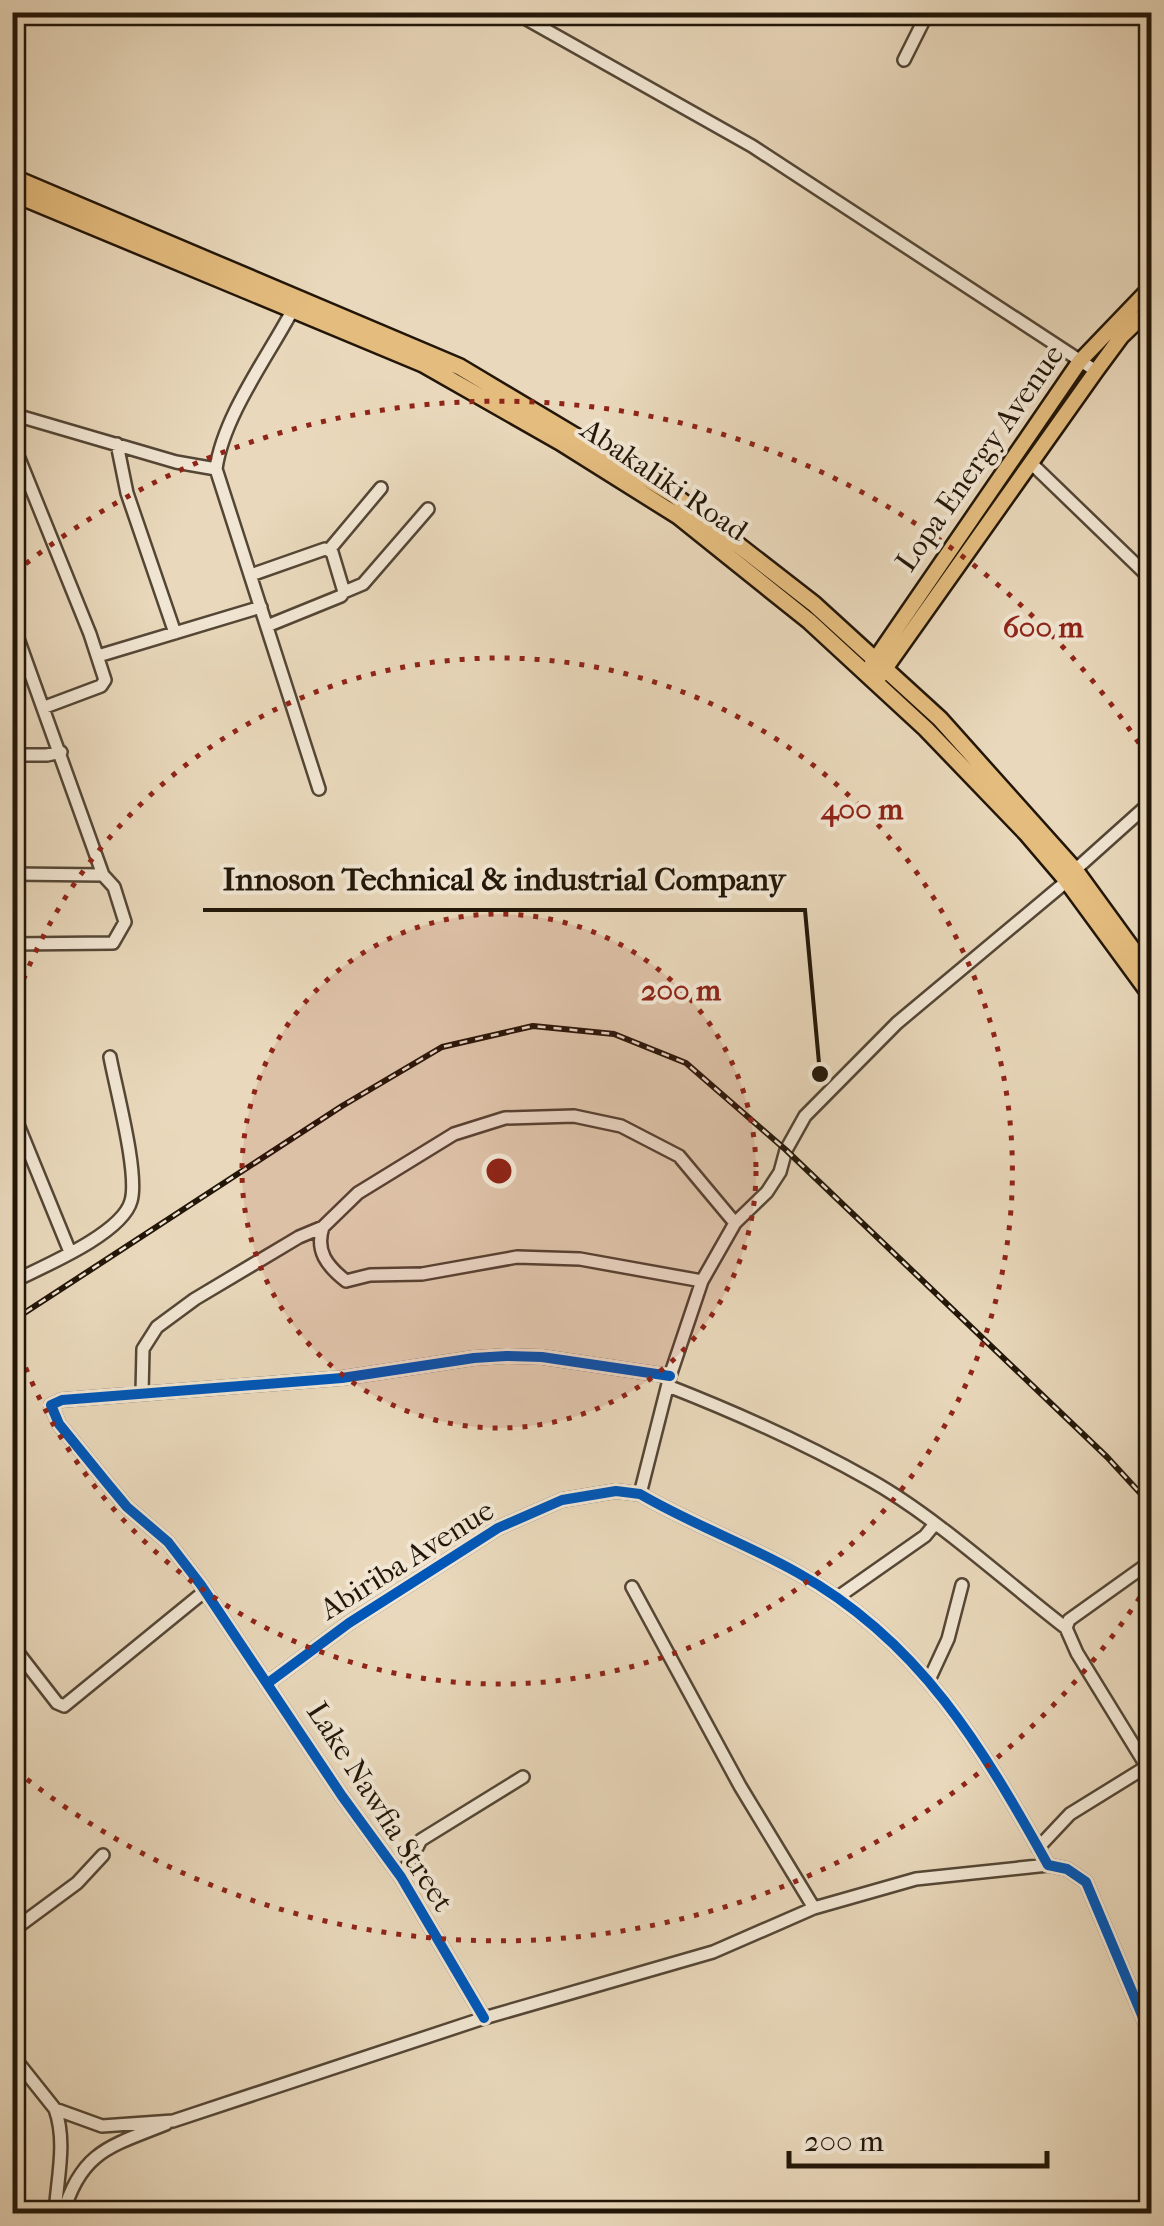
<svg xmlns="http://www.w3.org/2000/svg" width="1164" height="2226" viewBox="0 0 1164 2226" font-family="'IM FELL French Canon',serif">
<rect width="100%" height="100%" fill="#e9d8bb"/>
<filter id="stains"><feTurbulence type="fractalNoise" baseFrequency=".002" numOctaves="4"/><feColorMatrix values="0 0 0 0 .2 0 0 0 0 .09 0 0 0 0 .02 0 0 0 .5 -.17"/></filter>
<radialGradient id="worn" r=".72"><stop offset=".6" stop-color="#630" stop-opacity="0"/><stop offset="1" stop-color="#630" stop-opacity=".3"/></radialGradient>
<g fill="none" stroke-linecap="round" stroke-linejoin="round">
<defs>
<path id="minor" d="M514 12 752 146 1096 371
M904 60 928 12
M292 311C267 358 223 417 216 469L319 789
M12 414 176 462 216 469
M12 441 90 634 105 680 101 686 45 707
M117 444 127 493 175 633
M1032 464 1152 580
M329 550 381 488
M251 575 325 549 332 552 344 592 341 596 267 626
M344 592 363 584 428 509
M12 622 103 875 114 887 125 922 113 943 12 944
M98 656 261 607
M12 755H47L61 752
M1075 870 1152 801
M12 874 103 875
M12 1110 70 1252
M323 1227C315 1251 327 1266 346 1281L370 1275 422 1274 517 1257 580 1259 702 1281
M12 1282C42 1267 122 1234 131 1201 139 1174 116 1089 110 1057
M668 1386C737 1413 806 1444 870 1480 936 1517 1005 1581 1066 1628
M142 1393 143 1349 157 1327 195 1299 299 1237 323 1227 358 1193 454 1134 505 1118 574 1116 621 1126 679 1156 735 1223
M640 1494 670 1376 702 1281 735 1223 767 1192 780 1172 786 1150 805 1116 897 1023 1067 881
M1152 1566 1146 1565 1069 1620 1066 1628 1077 1653 1152 1775
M632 1587 740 1786 814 1908
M838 1597 925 1536 934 1525
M12 1645 57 1703 64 1706 205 1591
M929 1680 948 1639 962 1585
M268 1683 349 1623 498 1528 562 1500 616 1491 640 1494C691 1524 747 1544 798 1573 920 1641 982 1747 1048 1865L1067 1869 1086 1882 1152 2039
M1038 1848 1070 1814 1146 1767
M401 1877 421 1840 523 1777
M12 1931 77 1883 103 1855
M484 2018 401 1877 342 1796 201 1585 168 1542 127 1507 107 1483 59 1424 51 1405 62 1400 342 1378 474 1358 506 1356 542 1357 670 1376
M12 2055 55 2109C67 2142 57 2179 55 2214
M55 2109 102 2126 173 2121 484 2018 713 1952 814 1908 916 1879 1048 1865
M63 2214C81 2151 111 2146 166 2124"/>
<path id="major" d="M870 667 1080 361 1152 286
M880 676 1096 371 1121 337 1152 307"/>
<path id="highway" d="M12 177 460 367 674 495 814 604 940 719 1075 870 1152 976
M12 193 423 364 560 442 678 516 809 621 926 729 1026 833 1067 881 1152 997"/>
</defs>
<!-- minor casing -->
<use href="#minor" stroke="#544635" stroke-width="16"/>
<!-- major casing -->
<use href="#major" stroke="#221608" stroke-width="19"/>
<!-- highway casing -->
<use href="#highway" stroke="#221608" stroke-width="20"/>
<!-- minor -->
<use href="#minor" stroke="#f1e6d3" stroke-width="11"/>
<!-- major -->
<use href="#major" stroke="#e4bc7e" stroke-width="14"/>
<!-- highway -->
<use href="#highway" stroke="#e4bc7e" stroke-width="15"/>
<defs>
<path id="rail" d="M12 1321 342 1106 442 1047 533 1026 614 1034 686 1063 786 1150 1107 1457 1152 1506"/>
</defs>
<!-- rail casing -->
<use href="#rail" stroke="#221608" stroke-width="6"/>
<!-- rail -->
<use href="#rail" stroke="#f1e6d3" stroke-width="2.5" stroke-dasharray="8" stroke-linecap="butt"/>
<defs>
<path id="cycleway" d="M268 1683 349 1623 498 1528 562 1500 616 1491 640 1494C691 1524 747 1544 798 1573 920 1641 982 1747 1048 1865L1067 1869 1086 1882 1152 2039
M484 2018 401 1877 342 1796 201 1585 168 1542 127 1507 107 1483 59 1424 51 1405 62 1400 342 1378 474 1358 506 1356 542 1357 670 1376"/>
</defs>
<!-- cycleway casing -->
<use href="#cycleway" stroke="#f1e6d3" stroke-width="16"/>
<!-- cycleway -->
<use href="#cycleway" stroke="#0057b8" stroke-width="10"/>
</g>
<!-- distance rings -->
<circle cx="499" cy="1171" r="257" fill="#8f2418" fill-opacity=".12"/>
<g fill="none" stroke="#8f2418" stroke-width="5" stroke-dasharray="5 10">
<circle cx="499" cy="1171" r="257"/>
<path d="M13 1008A513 513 0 1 1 13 1334"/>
<path d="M1148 1585A770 770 0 0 1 14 1769M14 573A770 770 0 0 1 1148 757"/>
</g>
<g text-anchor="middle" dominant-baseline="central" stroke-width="8" stroke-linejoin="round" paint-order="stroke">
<!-- street labels -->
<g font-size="30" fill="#221608" stroke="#f1e6d3">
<text transform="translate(980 458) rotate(-55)">Lopa Energy Avenue</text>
<text transform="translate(664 480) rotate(34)">Abakaliki Road</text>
<text transform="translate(407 1560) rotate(-32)">Abiriba Avenue</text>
<text transform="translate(380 1807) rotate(57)">Lake Nawfia Street</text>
</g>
</g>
<circle cx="499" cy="1171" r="15" fill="#8f2418" stroke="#f1e6d3" stroke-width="5"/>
<g font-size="30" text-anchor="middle" font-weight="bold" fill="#8f2418" stroke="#f1e6d3" stroke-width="8" stroke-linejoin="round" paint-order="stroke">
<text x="1043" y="637">600 m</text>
<text x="862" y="819">400 m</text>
<text x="681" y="1000">200 m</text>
</g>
<!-- callouts -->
<path fill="none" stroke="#221608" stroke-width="4" d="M820 1074L805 910H203"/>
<circle fill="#221608" stroke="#f1e6d3" stroke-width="4" cx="820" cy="1074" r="10"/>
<g font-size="32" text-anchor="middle" font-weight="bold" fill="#221608" stroke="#f1e6d3" stroke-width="8" stroke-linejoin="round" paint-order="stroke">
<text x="504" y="890">Innoson Technical &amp; industrial Company</text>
</g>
<!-- margin -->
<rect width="1164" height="2226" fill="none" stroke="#e9d8bb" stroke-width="50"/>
<rect x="15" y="15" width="1134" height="2196" fill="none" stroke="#221608" stroke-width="5"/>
<rect x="25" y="25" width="1114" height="2176" fill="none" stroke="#221608" stroke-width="2.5"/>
<!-- scale -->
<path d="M789 2151v15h258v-15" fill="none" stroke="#221608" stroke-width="5"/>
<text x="804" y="2151" font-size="30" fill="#221608" stroke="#f1e6d3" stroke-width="8" paint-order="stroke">200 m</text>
<rect width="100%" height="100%" filter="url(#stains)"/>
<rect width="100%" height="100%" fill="url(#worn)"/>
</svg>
